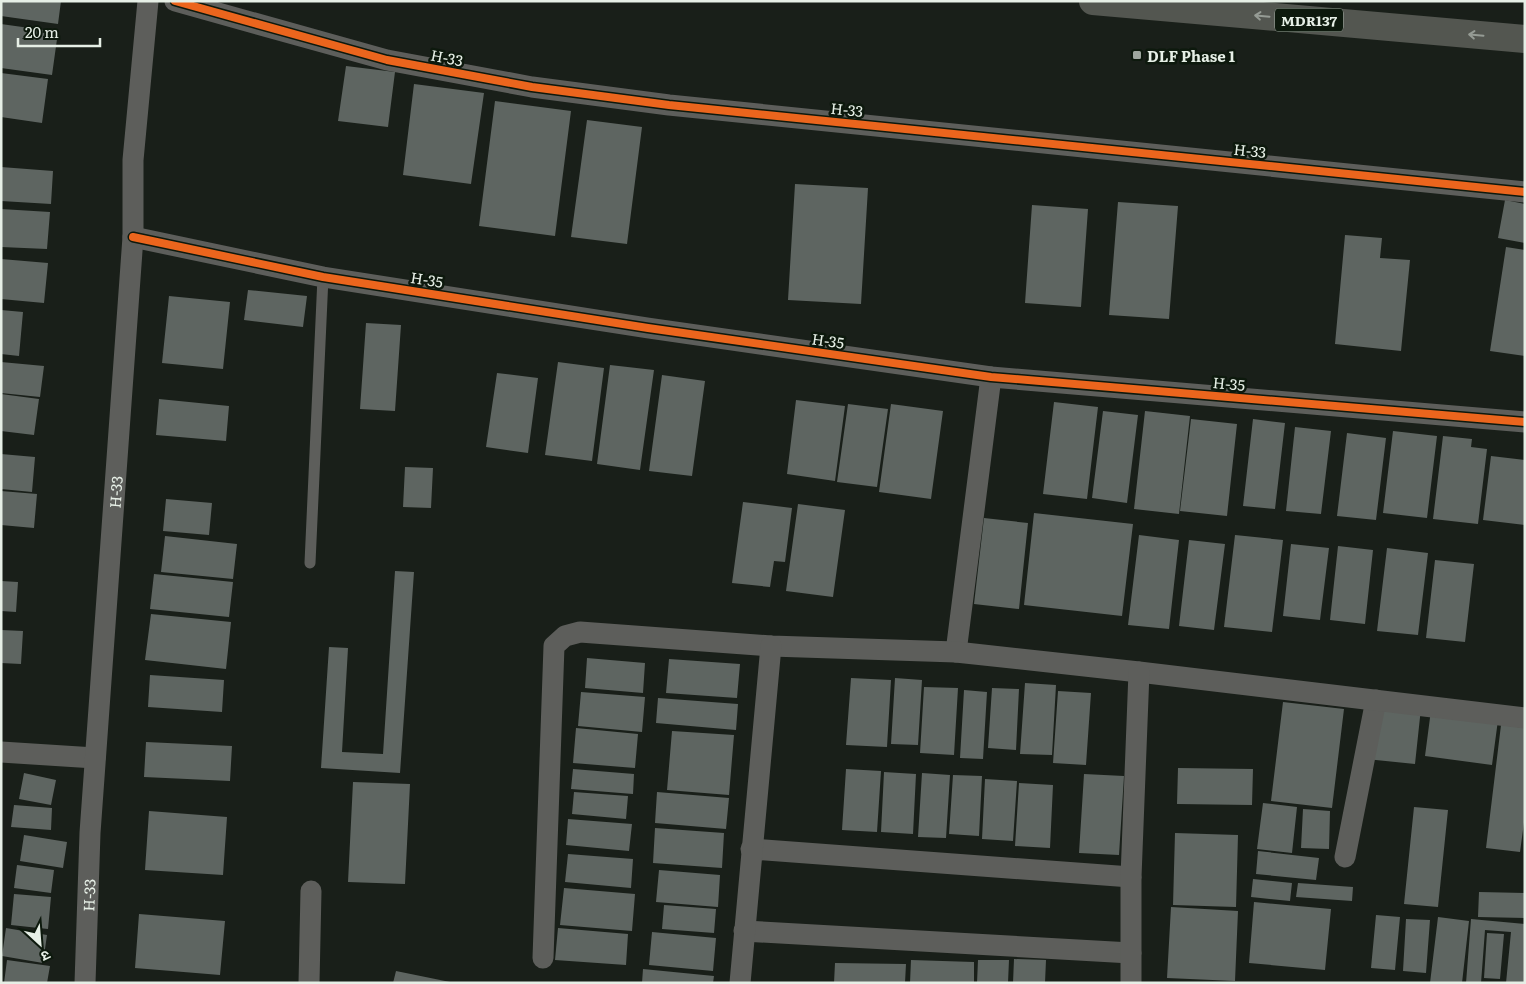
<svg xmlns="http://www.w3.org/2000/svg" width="1526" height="984" viewBox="0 0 1526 984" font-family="Literata,'Noto Sans Devanagari',serif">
<rect width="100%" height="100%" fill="#191f19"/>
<!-- building -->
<path fill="#5e6561" d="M1 1H61L58 24 1 16Z
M1 24 58 32 52 75 1 68Z
M346 66 395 72 388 127 338 121Z
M1 73 48 79 42 123 1 117Z
M414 84 484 93 471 184 403 175Z
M495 101 571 111 555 236 479 226Z
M587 120 642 127 627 244 571 237Z
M1 167 53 171 51 204 1 201Z
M795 184 868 188 861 304 788 300Z
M1505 200 1525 204V243L1498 238Z
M1118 202 1178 206 1169 319 1109 315Z
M1032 205 1088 209 1081 307 1025 303Z
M1 209 50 212 47 249 1 247Z
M1345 235 1382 238 1380 258 1410 260 1401 351 1335 344Z
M1506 247 1525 250V356L1490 351Z
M1 259 48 263 44 303 1 299Z
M248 290 307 296 303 327 244 320Z
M169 296 230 302 223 369 162 363Z
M1 310 23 312 19 356 1 354Z
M366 323 401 325 395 411 360 409Z
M1 362 44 366 40 397 1 393Z
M558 362 604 368 592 461 545 455Z
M610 365 654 370 640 470 597 464Z
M497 373 538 378 528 453 486 447Z
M662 375 705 381 692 476 649 471Z
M1 394 39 399 34 435 1 431Z
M159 399 229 406 226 441 156 435Z
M796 400 845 406 835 481 787 474Z
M1054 402 1098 407 1087 499 1043 494Z
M848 404 888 409 877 487 837 482Z
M891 404 943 411 931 499 879 492Z
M1103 411 1138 415 1127 503 1092 498Z
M1145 411 1190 416 1179 514 1134 509Z
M1191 419 1237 424 1227 516 1180 511Z
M1253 419 1285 423 1275 509 1243 506Z
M1295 427 1331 431 1321 514 1286 511Z
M1393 431 1437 436 1427 518 1383 513Z
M1347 433 1386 438 1376 520 1337 516Z
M1443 436 1472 439 1471 447 1487 449 1478 524 1433 519Z
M1 454 35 457 32 492 1 489Z
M1491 456 1525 460V525L1483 520Z
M405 467 433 468 431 508 403 507Z
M1 491 37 494 34 528 1 525Z
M166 499 212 503 209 535 163 531Z
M743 502 792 508 785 562 774 561 770 587 732 583Z
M798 504 845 510 833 597 786 591Z
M1034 513 1133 524 1122 616 1024 605Z
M984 518 1028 523 1019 609 974 604Z
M1139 535 1179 540 1169 629 1128 625Z
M1235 535 1283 540 1272 632 1224 627Z
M165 536 237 544 233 579 161 572Z
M1189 540 1225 544 1214 630 1179 626Z
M1291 544 1329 548 1320 620 1283 616Z
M1338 546 1373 550 1365 624 1330 620Z
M1387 548 1428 553 1418 635 1377 631Z
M1435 560 1474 564 1465 642 1426 638Z
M395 571 414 572 400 773 321 768 329 647 348 648 342 752 383 754Z
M154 574 233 582 229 617 150 609Z
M1 581 18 582 16 612 1 611Z
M151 614 231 622 226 669 145 660Z
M1 630 23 631 21 664 1 663Z
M587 658 645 663 643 693 585 688Z
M669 659 740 664 737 698 666 693Z
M150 675 224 680 222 712 148 707Z
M851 678 891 680 887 747 846 745Z
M895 678 922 680 918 745 891 744Z
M1025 683 1056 685 1052 755 1020 754Z
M924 687 958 688 954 755 920 753Z
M992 688 1019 689 1016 750 988 748Z
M964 690 987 692 983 759 960 758Z
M1058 691 1091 693 1086 765 1053 763Z
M581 692 645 697 642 732 578 726Z
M658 698 738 704 736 730 656 723Z
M1283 702 1344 709 1332 808 1271 801Z
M1371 704 1421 708 1415 764 1366 759Z
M1431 710 1498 720 1492 765 1425 756Z
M1501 725 1525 728V815L1520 852 1486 848Z
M576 728 638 734 635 768 573 763Z
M672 731 734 735 729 795 667 790Z
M146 742 232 746 230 781 144 777Z
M1178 768 1253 769 1252 805 1177 804Z
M573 769 634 774 633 794 571 789Z
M846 769 881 771 877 832 842 830Z
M884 772 916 774 913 834 881 832Z
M24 773 56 780 51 805 19 799Z
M922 773 950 775 946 838 918 837Z
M1084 774 1124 776 1119 855 1079 853Z
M953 775 982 776 979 836 949 834Z
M985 779 1017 781 1013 841 982 839Z
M353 782 410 784 405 884 348 882Z
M1019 783 1053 785 1050 848 1015 846Z
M574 792 628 796 626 819 572 814Z
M657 792 729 798 726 829 655 823Z
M1263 803 1297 807 1292 853 1257 849Z
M14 805 52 808 51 830 11 827Z
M1414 807 1448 810 1438 907 1404 904Z
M1303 809 1330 811 1329 849 1301 848Z
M149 811 227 817 223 875 145 870Z
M568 819 632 824 629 851 566 845Z
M655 828 724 833 722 868 653 863Z
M1175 833 1238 835 1236 907 1173 905Z
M24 835 67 842 63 868 20 861Z
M1258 851 1319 858 1316 880 1256 874Z
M568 854 633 859 631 888 565 882Z
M17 865 54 870 51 893 14 888Z
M659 870 720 875 718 907 656 902Z
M1253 879 1292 883 1290 901 1251 897Z
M1298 883 1353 887 1352 901 1296 897Z
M564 888 635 894 632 931 560 925Z
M1479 892 1525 893V918L1478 917Z
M14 894 51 897 48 929 11 925Z
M1254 902 1331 909 1325 970 1249 963Z
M664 905 716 909 714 933 662 929Z
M1171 907 1238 911 1235 981 1167 978Z
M139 914 225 921 220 975 135 968Z
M1376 915 1400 917 1395 970 1371 968Z
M1438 917 1469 921 1462 983H1430Z
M1406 919 1430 920 1426 973 1403 971Z
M1471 919 1525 924V983H1506L1511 932 1485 930 1481 983H1466Z
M6 928 47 935 43 963 2 956Z
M558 928 628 934 626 965 555 960Z
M652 932 716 938 713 971 649 965Z
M1487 933 1504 934 1500 979 1484 978Z
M1014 959 1046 960 1045 983H1013Z
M7 960 50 966 47 983H4Z
M911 960 974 962V983H910Z
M978 960H1009L1008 983H977Z
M835 963 906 964 905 983H834Z
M643 969 714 976 713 983H642Z
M396 971 450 982V983H393Z"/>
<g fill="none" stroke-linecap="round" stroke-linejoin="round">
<!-- service -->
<path stroke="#5d5e5b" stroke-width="11" d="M310 563 323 277"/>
<!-- minor -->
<g stroke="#5d5e5b" stroke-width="21">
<path d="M175 1 387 60 532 87 669 105 1525 192"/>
<path d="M133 237 323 277 648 328 991 377 1525 422"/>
<path d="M956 652 991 377"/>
<path d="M1 752 95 758"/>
<path d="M751 849 1131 877"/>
<path d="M1345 857 1376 700"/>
<path d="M744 931 1131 953"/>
<path d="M543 958 554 646 565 636 580 632 771 646 956 652 1139 672 1525 718"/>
<path id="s1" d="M85 983 90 833 133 237V160L148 1"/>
<path d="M309 983 311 891"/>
<path d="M740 983 771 646"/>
<path d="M1131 983V877L1139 672"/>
</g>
<!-- primary -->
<path stroke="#535650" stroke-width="28" d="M1093 1 1525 39"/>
<defs>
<path id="cycleway" d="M175 1 387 60 532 87 669 105 1525 192
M133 237 323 277 648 328 991 377 1525 422"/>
</defs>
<!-- cycleway casing -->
<use href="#cycleway" stroke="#0d190d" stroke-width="11"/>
<!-- cycleway -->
<use href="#cycleway" stroke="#eb651d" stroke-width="8"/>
</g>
<!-- one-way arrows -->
<defs><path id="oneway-shaft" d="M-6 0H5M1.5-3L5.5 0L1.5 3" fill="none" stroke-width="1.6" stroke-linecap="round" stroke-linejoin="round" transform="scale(1.25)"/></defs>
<g stroke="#959b94">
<use href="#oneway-shaft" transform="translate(1262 16) rotate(-175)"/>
<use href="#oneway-shaft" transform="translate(1476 35) rotate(-175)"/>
</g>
<!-- markers -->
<rect fill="#9ea69e" stroke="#0d190d" stroke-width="2" x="1132" y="50" width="10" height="10" rx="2.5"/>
<g text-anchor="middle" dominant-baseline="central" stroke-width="5" stroke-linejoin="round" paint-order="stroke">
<!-- shield labels -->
<rect fill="#0d190d" stroke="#a5afa5" stroke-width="1" x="1275" y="8.5" width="68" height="23" rx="4"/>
<g font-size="14" font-weight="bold" fill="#e6efe6">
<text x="1309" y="20">MDR137</text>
</g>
<!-- poi labels -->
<g font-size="15" font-weight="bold" fill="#e6efe6" stroke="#0d190d" text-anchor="start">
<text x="1147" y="55">DLF Phase 1</text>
</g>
<!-- street labels -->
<g font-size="15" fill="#e6efe6" stroke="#0d190d">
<text transform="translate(447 57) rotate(11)">H-33</text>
<text transform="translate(847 109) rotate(6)">H-33</text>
<text transform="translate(1250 150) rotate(6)">H-33</text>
<text transform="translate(427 279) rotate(9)">H-35</text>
<text transform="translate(828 340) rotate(8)">H-35</text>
<text transform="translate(1229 383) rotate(5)">H-35</text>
<text stroke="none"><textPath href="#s1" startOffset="492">H-33</textPath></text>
<text stroke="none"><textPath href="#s1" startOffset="88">H-33</textPath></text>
</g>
</g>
<!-- border -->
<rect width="1526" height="984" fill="none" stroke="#e6efe6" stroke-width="5"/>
<!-- north arrow -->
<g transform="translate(40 944) rotate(154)" stroke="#0d190d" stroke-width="4" paint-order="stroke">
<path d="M0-4L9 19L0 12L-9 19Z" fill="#e6efe6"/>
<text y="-8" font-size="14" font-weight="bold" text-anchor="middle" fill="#e6efe6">उ</text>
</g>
<!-- scale -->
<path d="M18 38v8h82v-8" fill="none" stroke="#e6efe6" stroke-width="2.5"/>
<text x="25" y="38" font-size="15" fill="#e6efe6" stroke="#0d190d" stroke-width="4" paint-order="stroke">20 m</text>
</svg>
